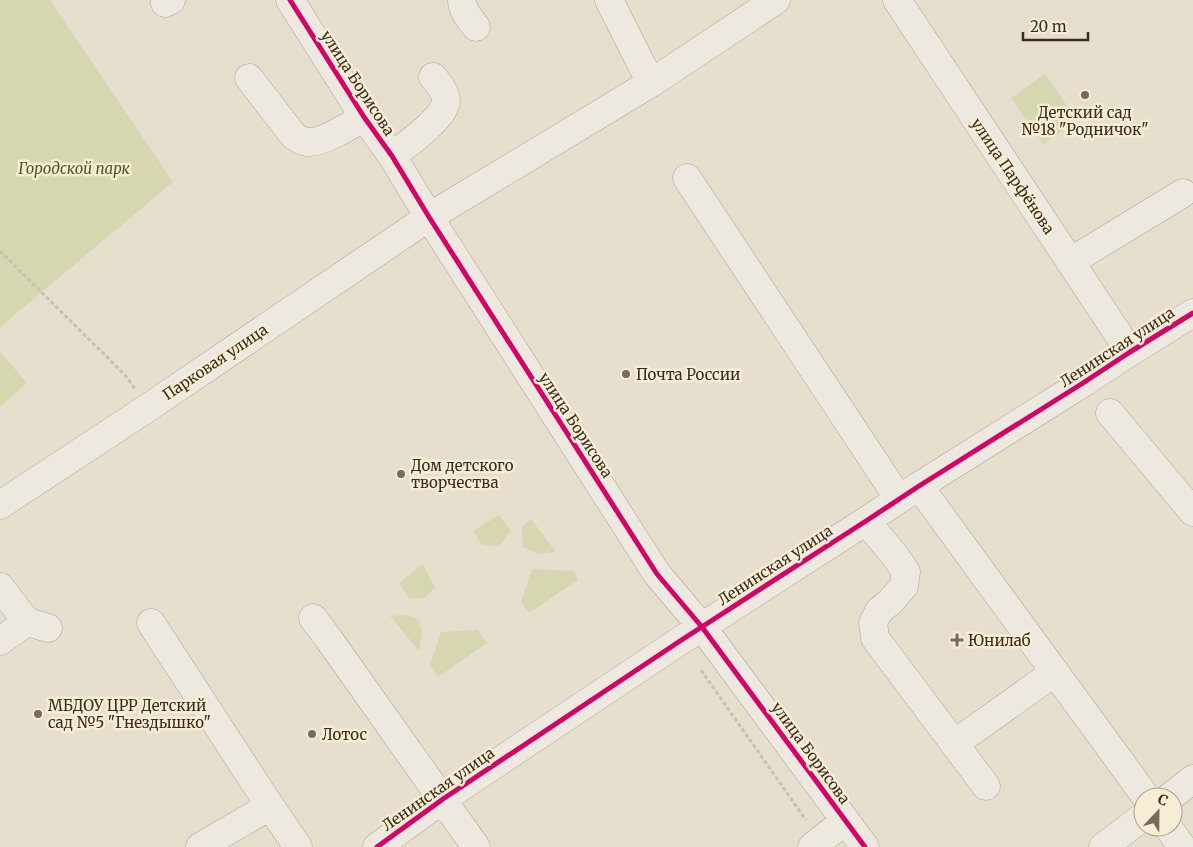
<svg xmlns="http://www.w3.org/2000/svg" width="1193" height="847" viewBox="0 0 1193 847" font-family="Merriweather,serif">
<rect width="100%" height="100%" fill="#e6dfce"/>
<!-- green -->
<path fill="#d6d6b0" d="M0 0H50L173 182 0 327Z
M1045 74 1077 120 1043 144 1011 98Z
M0 352 27 383 0 407Z
M499 515 511 531 499 546 482 545 473 531Z
M531 519 556 552 538 554 523 547 522 527Z
M423 564 435 588 424 598 410 599 399 583Z
M532 569 574 571 578 580 529 613 521 602Z
M407 615 419 620 422 632 419 651 390 616Z
M478 630 487 643 438 677 430 665 441 632Z"/>
<g fill="none" stroke-linecap="round" stroke-linejoin="round">
<defs>
<path id="minor" d="M290 0 364 117 392 156 429 217 657 574 702 627 865 847
M462 0C462 11 470 19 476 27
M609 0 651 83
M897 0 1130 352
M165 3 171 0
M249 78 293 135C297 138 302 142 308 142 323 143 351 125 364 117
M392 156C405 146 446 117 446 101 446 92 438 83 433 77
M687 178 899 499
M1070 262 1183 193
M1110 413 1193 512
M919 486 1146 797
M0 505 149 407 429 217 651 83 776 0
M866 521 895 556 906 572 904 586 890 602 879 611 873 623 875 638 986 786
M0 587 27 622 48 628
M313 618 328 638 476 847
M151 623 270 806 298 847
M0 641 27 622
M954 744 1055 672
M1170 797 1193 779
M1168 827 1182 847
M200 847 270 806
M377 847 443 799 680 641 866 521 919 486 1083 383 1130 352 1193 313
M812 847 845 821
M1103 847 1143 817"/>
</defs>
<!-- minor casing -->
<use href="#minor" stroke="#aca497" stroke-width="29"/>
<!-- path -->
<path stroke="#c7c0b7" stroke-width="3" stroke-dasharray="4 2.5" stroke-linecap="butt" d="M0 251 126 376 135 389
M701 670 806 820"/>
<!-- minor -->
<use href="#minor" stroke="#eee9e0" stroke-width="28"/>
<defs>
<path id="cycleway" d="M290 0 364 117 392 156 429 217 657 574 702 627 865 847
M377 847 443 799 680 641 866 521 919 486 1083 383 1130 352 1193 313"/>
</defs>
<!-- cycleway casing -->
<use href="#cycleway" stroke="#f7edd4" stroke-width="8"/>
<!-- cycleway -->
<use href="#cycleway" stroke="#d6006c" stroke-width="5"/>
</g>
<!-- markers -->
<g fill="#776b5c" stroke="#f7edd4" stroke-width="2">
<circle cx="1085" cy="95" r="5"/>
<circle cx="626" cy="374" r="5"/>
<circle cx="401" cy="474" r="5"/>
<path d="M954.5 632.5h5v5h5v5h-5v5h-5v-5h-5v-5h5z"/>
<circle cx="38" cy="714" r="5"/>
<circle cx="312" cy="734" r="5"/>
</g>
<g text-anchor="middle" dominant-baseline="central" stroke-width="5" stroke-linejoin="round" paint-order="stroke">
<!-- street labels -->
<g font-size="15" fill="#3b2c1e" stroke="#f7edd4">
<text transform="translate(358 83) rotate(57)">улица Борисова</text>
<text transform="translate(1013 176) rotate(56)">улица Парфёнова</text>
<text transform="translate(1117 347) rotate(-33)">Ленинская улица</text>
<text transform="translate(215 362) rotate(-34)">Парковая улица</text>
<text transform="translate(576 425) rotate(57)">улица Борисова</text>
<text transform="translate(775 565) rotate(-33)">Ленинская улица</text>
<text transform="translate(811 753) rotate(54)">улица Борисова</text>
<text transform="translate(438 789) rotate(-35)">Ленинская улица</text>
</g>
<!-- poi labels -->
<g font-size="15" fill="#3b2c1e" stroke="#f7edd4" text-anchor="start">
<text x="1085" y="112" text-anchor="middle">Детский сад<tspan x="1085" dy="17">№18 "Родничок"</tspan></text>
<text x="636" y="374">Почта России</text>
<text x="411" y="465">Дом детского<tspan x="411" dy="17">творчества</tspan></text>
<text x="968" y="640">Юнилаб</text>
<text x="48" y="705">МБДОУ ЦРР Детский<tspan x="48" dy="17">сад №5 "Гнездышко"</tspan></text>
<text x="322" y="734">Лотос</text>
</g>
<!-- park labels -->
<g font-size="15" font-style="italic" fill="#4c5924" stroke="#f7edd4">
<text x="74" y="168">Городской парк</text>
</g>
</g>
<!-- north arrow -->
<g transform="translate(1158 812) rotate(22)"><circle r="24" fill="#f7edd4" stroke="#aca08b"/>
<path d="M0-4L9 19L0 12L-9 19Z" fill="#776b5c"/>
<text y="-8" font-size="14" font-weight="bold" text-anchor="middle" fill="#3b2c1e">С</text>
</g>
<!-- scale -->
<path d="M1023 32v8h65v-8" fill="none" stroke="#3b2c1e" stroke-width="2.5"/>
<text x="1030" y="32" font-size="15" fill="#3b2c1e" stroke="#f7edd4" stroke-width="4" paint-order="stroke">20 m</text>
</svg>
